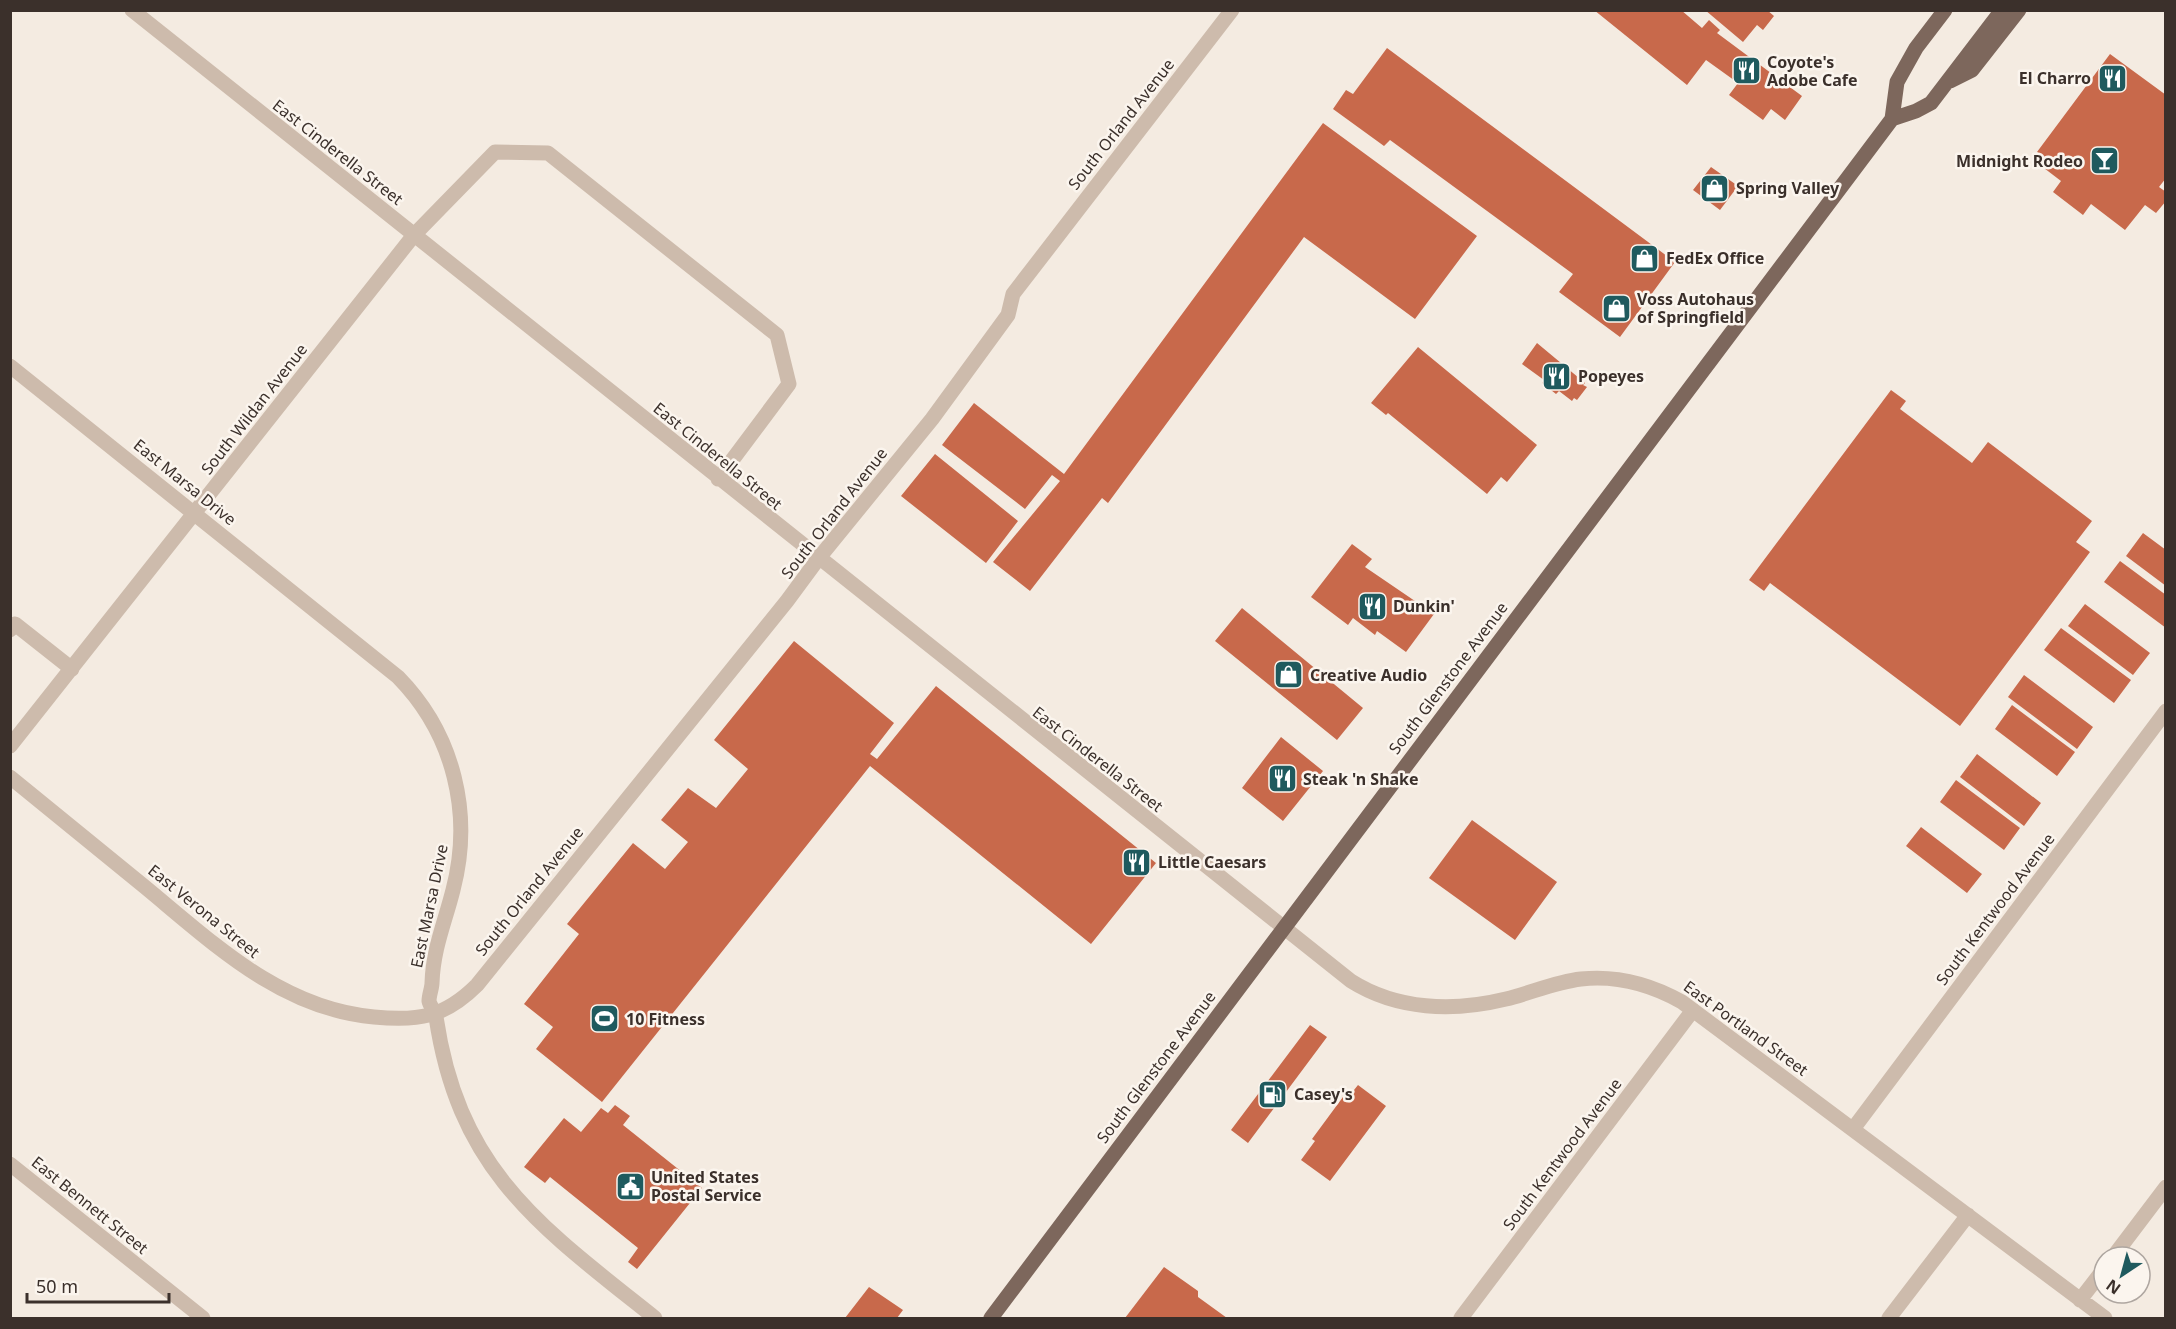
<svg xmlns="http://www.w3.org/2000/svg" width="2176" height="1329" viewBox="0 0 2176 1329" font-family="'Noto Sans',sans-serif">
<rect width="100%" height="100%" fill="#f4ebe1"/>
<!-- building -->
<path fill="#c8694b" d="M1594 10H1681L1702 28 1709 20 1720 30 1717 33 1802 96 1785 120 1771 109 1763 120 1729 95 1738 83 1706 60 1687 85Z
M1705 10H1767L1774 16 1763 30 1757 25 1743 42Z
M1387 48 1675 262 1620 337 1559 292 1573 274 1390 140 1384 146 1333 109 1346 90 1353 94Z
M2110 54 2166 95V178L2159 187 2166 192V201L2156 213 2145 205 2125 230 2091 204 2083 215 2053 192 2061 181 2040 165 2045 158 2037 152Z
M1323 123 1477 236 1415 319 1304 237 1108 503 1102 498 1030 591 993 562 1060 481 1052 475 1025 509 942 445 974 403 1064 474Z
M1711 167 1738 186 1720 210 1693 190Z
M1537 343 1585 383 1583 385 1587 387 1577 400 1574 398 1572 401 1559 391 1556 394 1542 383 1544 380 1522 364Z
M1418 347 1537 445 1507 482 1501 477 1487 494 1388 413 1386 415 1371 403Z
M1891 390 1906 401 1900 409 1972 463 1988 442 2092 521 2076 542 2090 552 1960 726 1770 583 1764 591 1749 580Z
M935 454 1018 521 986 563 901 496Z
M2143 533 2166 550V586L2126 556Z
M1352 544 1372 559 1365 567 1434 614 1406 652 1377 631 1375 635 1353 618 1348 625 1311 597Z
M2120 561 2166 595V628L2104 582Z
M2085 604 2150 653 2133 675 2068 626Z
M1242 608 1363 708 1337 740 1215 641Z
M2061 628 2131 680 2114 703 2044 650Z
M794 641 894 723 870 754 877 759 936 686 1156 863 1091 944 870 766 602 1102 536 1049 553 1027 524 1004 579 934 567 924 633 843 665 869 688 842 661 820 688 788 716 808 748 769 714 740Z
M2024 675 2093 727 2077 749 2008 697Z
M2012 705 2075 752 2057 776 1995 729Z
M1281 737 1323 771 1283 821 1242 788Z
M1977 754 2041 803 2024 826 1960 777Z
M1956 780 2020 828 2004 850 1940 802Z
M1472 820 1557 882 1515 940 1429 878Z
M1921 827 1982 874 1967 893 1906 846Z
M1310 1025 1327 1037 1248 1143 1231 1130Z
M1358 1085 1386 1106 1330 1181 1301 1160 1315 1141 1312 1139 1343 1097 1346 1100Z
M615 1105 630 1116 623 1125 702 1188 637 1269 628 1262 638 1248 550 1177 545 1183 524 1167 564 1118 581 1132 601 1108 608 1113Z
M1164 1267 1198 1291V1297L1227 1318H1125Z
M869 1287 903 1310 897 1318H845Z"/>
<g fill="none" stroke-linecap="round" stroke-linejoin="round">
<!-- minor -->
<path stroke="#cdbbac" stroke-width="15" d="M132 10 1351 981C1397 1010 1453 1012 1506 999 1531 993 1555 982 1581 979 1618 975 1650 984 1682 1002L2105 1318
M10 366 398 677C454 734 473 814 453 890 445 922 433 949 432 983 432 988 429 995 429 1001 430 1006 435 1012 436 1017 459 1172 541 1227 655 1318
M10 630 15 624 72 669
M10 746 414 235 495 152 548 153 777 335 789 384 718 479
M10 777C55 814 100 850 145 887 213 943 281 1009 374 1017 418 1021 444 1018 477 985L787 601 818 559 932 419 1008 315 1013 294 1232 10
M1853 1129 2166 711
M10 1164 203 1318
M2113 1257 2166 1187
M2080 1300 2104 1269
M1461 1318 1693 1010
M1889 1318 1968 1215"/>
<!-- major -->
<path stroke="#7d675c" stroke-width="15" d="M1950 81 1972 70 2019 10
M1892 119 1916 111 1931 103 2002 10
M991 1318 1892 119 1897 82 1916 48 1945 10"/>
</g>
<!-- icons -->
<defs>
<symbol id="restaurant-square" viewBox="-11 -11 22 22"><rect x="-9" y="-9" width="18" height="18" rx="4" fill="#1f5a5e" stroke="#fbf5ee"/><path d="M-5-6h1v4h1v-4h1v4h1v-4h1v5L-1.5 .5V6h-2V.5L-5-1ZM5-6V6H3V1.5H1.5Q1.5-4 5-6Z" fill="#fff"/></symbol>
<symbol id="bar-square" viewBox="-11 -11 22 22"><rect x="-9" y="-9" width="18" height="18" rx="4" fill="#1f5a5e" stroke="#fbf5ee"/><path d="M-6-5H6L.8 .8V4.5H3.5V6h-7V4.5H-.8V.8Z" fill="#fff"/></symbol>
<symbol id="shop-square" viewBox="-11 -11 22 22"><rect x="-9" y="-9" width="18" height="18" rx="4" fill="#1f5a5e" stroke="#fbf5ee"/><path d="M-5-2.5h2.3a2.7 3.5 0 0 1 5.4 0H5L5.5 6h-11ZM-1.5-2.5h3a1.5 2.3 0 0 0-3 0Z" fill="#fff"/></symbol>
<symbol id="stadium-square" viewBox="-11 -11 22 22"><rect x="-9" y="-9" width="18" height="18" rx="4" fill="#1f5a5e" stroke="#fbf5ee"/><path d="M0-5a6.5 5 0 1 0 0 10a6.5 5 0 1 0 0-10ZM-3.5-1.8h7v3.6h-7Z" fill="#fff"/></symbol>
<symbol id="fuel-square" viewBox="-11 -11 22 22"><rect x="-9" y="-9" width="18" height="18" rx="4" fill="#1f5a5e" stroke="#fbf5ee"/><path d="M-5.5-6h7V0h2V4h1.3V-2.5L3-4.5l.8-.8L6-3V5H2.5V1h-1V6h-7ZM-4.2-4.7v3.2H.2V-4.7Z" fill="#fff"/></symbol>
<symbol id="civic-square" viewBox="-11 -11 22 22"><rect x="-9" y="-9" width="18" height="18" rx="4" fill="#1f5a5e" stroke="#fbf5ee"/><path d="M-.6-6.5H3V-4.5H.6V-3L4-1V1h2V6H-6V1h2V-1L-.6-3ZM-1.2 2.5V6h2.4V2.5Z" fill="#fff"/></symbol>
</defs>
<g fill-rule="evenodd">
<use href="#restaurant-square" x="1730" y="54" width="33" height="33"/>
<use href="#restaurant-square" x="2096" y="62" width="33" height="33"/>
<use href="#bar-square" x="2088" y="144" width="33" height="33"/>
<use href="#shop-square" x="1698" y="172" width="33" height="33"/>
<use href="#shop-square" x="1628" y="242" width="33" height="33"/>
<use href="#shop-square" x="1600" y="292" width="33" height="33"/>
<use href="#restaurant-square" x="1540" y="360" width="33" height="33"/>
<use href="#restaurant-square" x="1356" y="590" width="33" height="33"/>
<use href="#shop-square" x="1272" y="658" width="33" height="33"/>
<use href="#restaurant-square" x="1266" y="762" width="33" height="33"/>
<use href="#restaurant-square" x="1120" y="846" width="33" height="33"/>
<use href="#stadium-square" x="588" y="1002" width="33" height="33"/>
<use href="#fuel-square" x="1256" y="1078" width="33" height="33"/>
<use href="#civic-square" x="614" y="1170" width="33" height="33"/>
</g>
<g text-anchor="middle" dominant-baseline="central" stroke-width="5" stroke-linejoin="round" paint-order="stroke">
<!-- poi labels -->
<g font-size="16" font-weight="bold" fill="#3b302b" stroke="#fbf5ee" text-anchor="start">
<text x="1767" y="62">Coyote's<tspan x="1767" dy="18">Adobe Cafe</tspan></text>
<text x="2091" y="78" text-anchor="end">El Charro</text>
<text x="2083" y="161" text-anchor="end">Midnight Rodeo</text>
<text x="1736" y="188">Spring Valley</text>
<text x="1666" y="258">FedEx Office</text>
<text x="1637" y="299">Voss Autohaus<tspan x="1637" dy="18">of Springfield</tspan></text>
<text x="1578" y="376">Popeyes</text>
<text x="1393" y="606">Dunkin'</text>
<text x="1310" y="675">Creative Audio</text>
<text x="1303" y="779">Steak 'n Shake</text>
<text x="1158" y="862">Little Caesars</text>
<text x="626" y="1019">10 Fitness</text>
<text x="1294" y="1094">Casey's</text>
<text x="651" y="1177">United States<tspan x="651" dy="18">Postal Service</tspan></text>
</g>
<!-- street labels -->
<g font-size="16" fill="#3b302b" stroke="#fbf5ee">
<text transform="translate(1121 124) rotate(-52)">South Orland Avenue</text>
<text transform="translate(338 152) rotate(38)">East Cinderella Street</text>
<text transform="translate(254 409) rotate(-52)">South Wildan Avenue</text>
<text transform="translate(718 456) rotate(39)">East Cinderella Street</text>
<text transform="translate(185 482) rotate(39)">East Marsa Drive</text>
<text transform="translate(834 513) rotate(-52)">South Orland Avenue</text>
<text transform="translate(1448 678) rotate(-53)">South Glenstone Avenue</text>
<text transform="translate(1098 759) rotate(38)">East Cinderella Street</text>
<text transform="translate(529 891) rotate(-51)">South Orland Avenue</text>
<text transform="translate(429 906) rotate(-78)">East Marsa Drive</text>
<text transform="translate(1995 909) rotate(-53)">South Kentwood Avenue</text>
<text transform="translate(204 911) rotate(39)">East Verona Street</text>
<text transform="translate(1746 1028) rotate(36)">East Portland Street</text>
<text transform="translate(1156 1067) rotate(-53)">South Glenstone Avenue</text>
<text transform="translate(1562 1154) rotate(-53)">South Kentwood Avenue</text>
<text transform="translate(90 1205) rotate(39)">East Bennett Street</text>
</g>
</g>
<!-- border -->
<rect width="2176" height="1329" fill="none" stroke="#3b302b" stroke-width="24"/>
<!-- north arrow -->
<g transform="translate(2122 1275) rotate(216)"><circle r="28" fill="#fbf5ee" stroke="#aea6a0" stroke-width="1.5"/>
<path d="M0-4.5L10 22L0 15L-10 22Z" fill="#1f5a5e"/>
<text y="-9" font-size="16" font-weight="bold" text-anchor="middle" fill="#3b302b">N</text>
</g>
<!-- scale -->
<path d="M27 1293v9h142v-9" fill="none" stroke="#3b302b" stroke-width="3"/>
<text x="36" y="1293" font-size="18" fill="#3b302b" stroke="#fbf5ee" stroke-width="4.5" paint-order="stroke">50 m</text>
</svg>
